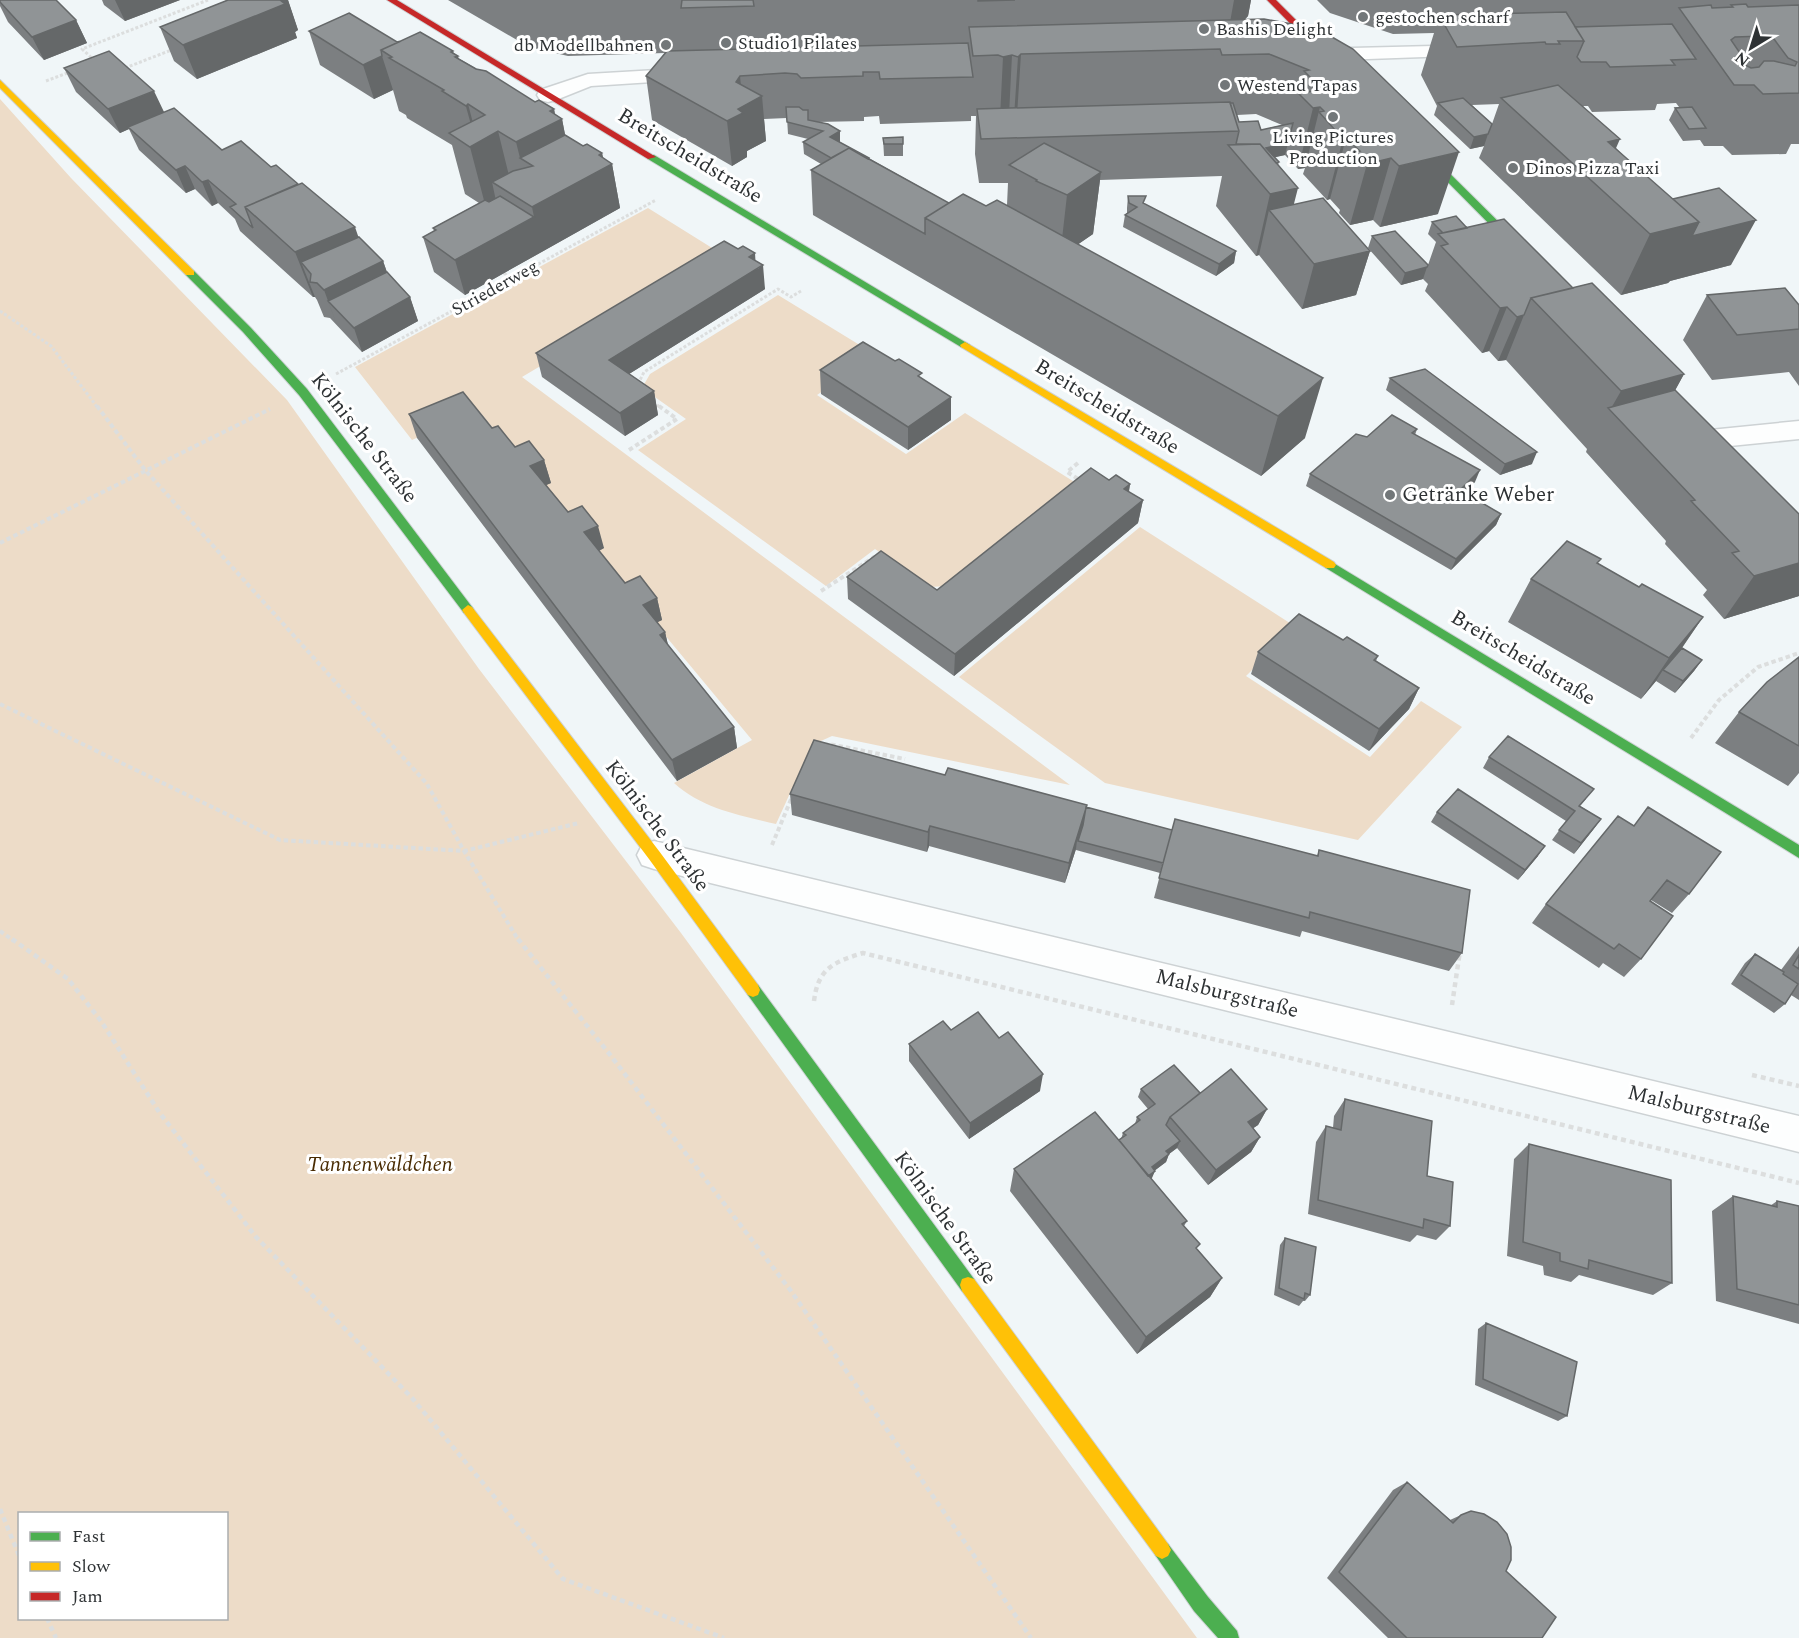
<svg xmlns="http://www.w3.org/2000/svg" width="1799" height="1638" viewBox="0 0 1799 1638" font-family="Spectral,serif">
<rect width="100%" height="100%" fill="#f0f6f8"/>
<!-- green -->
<path fill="#eddcc8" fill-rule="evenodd" d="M0 99 71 178 287 400 479 669 681 933 1197 1638H0ZM20 1514H226V1618H20Z
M648 208 725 256 522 377 1070 785 832 736 812 745 776 824C739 815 703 809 674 783L752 740 478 410 412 440 355 367Z
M778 295 876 355 817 395 906 454 965 413 1076 483 948 586 929 587 875 549 826 586 638 450 686 419 642 388 650 374Z
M1140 527 1296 627 1246 676 1370 757 1421 701 1462 727 1358 840 1105 783 959 677Z"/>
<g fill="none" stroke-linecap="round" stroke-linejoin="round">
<defs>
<path id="street" d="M1473 45 1480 47 1484 51 1480 55 1312 61 1305 59 1301 55 1305 51 1312 49Z
M691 68 699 69 702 74 699 79 591 86 556 100 548 102 540 100 537 95 540 90 588 74Z
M1799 421V439L1710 448 1700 446 1696 439 1700 432 1710 430Z
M654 841 1799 1116V1152L654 869 642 865 637 855 642 845Z"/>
<path id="fast" d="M1416 146H1422L1528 251V255H1520L1416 150Z
M648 155H654L970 345 965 348 961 347 648 159Z
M190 270 194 271 251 328 307 389 472 607 474 610 472 613H464L299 395 243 332 186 275V271Z
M1330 561 1799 845V858L1326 568 1324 565Z
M753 983 758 985 974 1279 976 1285 974 1291 968 1293 962 1291 748 995 746 990 748 985Z
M1162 1541 1168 1544 1208 1597 1237 1631 1239 1638H1218L1194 1611 1156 1556 1153 1550 1156 1544Z"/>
<path id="slow" d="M0 80 194 271V275H186L0 88Z
M965 342 1334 562 1336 565 1334 568H1326L961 347 960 345Z
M468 605 472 607 659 851 758 985 760 990 758 995 753 997 748 995 649 859 464 613 462 610Z
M968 1277 974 1279 1168 1544 1171 1550 1168 1556 1162 1559 1156 1556 962 1291 960 1285 962 1279Z"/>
<path id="jam" d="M387 0H397L656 157 648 159Z
M1267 0H1276L1330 54V58H1324Z"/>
</defs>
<!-- street casing -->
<use href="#street" stroke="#cdd2d4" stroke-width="3"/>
<!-- fast casing -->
<use href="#fast" stroke="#cdd2d4" stroke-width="2"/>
<!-- slow casing -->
<use href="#slow" stroke="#cdd2d4" stroke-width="2"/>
<!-- jam casing -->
<use href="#jam" stroke="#cdd2d4" stroke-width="2"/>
<!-- path-far2 -->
<path stroke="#dcdede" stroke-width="3" stroke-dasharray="3 2" stroke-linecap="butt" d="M95 61 82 49 208 0
M125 68 174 49
M46 81 70 72
M504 273 509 277 505 279
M0 311 51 346 98 408
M336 374 656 200
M638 384 644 372 778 289 791 297 801 291
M653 402 661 408"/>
<!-- path-far1 -->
<path stroke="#dcdede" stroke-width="4" stroke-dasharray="4.5 3" stroke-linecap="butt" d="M97 406 145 470 427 784 464 851 519 941
M629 450 677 419 659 406
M1078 463 1067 472 1080 480
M0 543 270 409
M821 591 874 557 876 558
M0 704 280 840 464 851 579 823
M1691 738 1719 700 1758 667 1799 653
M824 746 829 744 905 759
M772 845 792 797
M0 931 14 941"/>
<!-- path -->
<path stroke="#dcdede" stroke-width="4.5" stroke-dasharray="5 4" stroke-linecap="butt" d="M12 939 68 979 101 1021 159 1112 256 1237 412 1398 563 1579 724 1638
M518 939 611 1056 791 1291 1031 1638
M814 1001C818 968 834 962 863 953L1799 1183
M1452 1005 1460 951
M1752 1075 1799 1086
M0 1509 20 1558
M47 1618 56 1638"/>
<!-- street -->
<use href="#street" fill="#fdfefe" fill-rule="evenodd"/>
<!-- fast -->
<use href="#fast" fill="#4caf50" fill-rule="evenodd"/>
<!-- slow -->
<use href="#slow" fill="#ffc107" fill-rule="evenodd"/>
<!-- jam -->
<use href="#jam" fill="#c62828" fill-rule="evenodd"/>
</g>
<!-- wall -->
<path fill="#7c7f81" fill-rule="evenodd" d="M0 0 76 20 87 43 44 60 8 22 0 6Z
M102 0H180L125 21 104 5Z
M228 0H288L298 30 295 32 297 38 197 79 174 61 160 27Z
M448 0H1251L1248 16 1244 20 1292 24 1438 214 1380 227 1373 220 1350 225 1339 213 1340 210 1330 199 1327 200 1303 174 1305 168 1298 169 1285 155 1274 157 1279 162 1278 165 1294 204 1370 251 1356 295 1302 309 1259 255 1256 256 1216 206 1222 176 1100 180 1093 234 1078 244 1305 438 1261 476 813 215 811 170 821 164 804 154 803 142 808 139 788 134 787 118 764 119 766 141 747 151V157L732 166 652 120 646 76 665 53 568 56 529 47ZM1256 114 1282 125 1261 130 1239 122 1237 115ZM879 116 880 124 971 121V116H976L975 154 979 183H1008L1007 205 986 206 949 203 840 142 817 122 864 121V117Z
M1317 0H1799V144H1791L1786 154 1732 155 1723 146H1704L1700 140 1683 141 1669 120 1675 108 1679 107 1676 103 1657 104 1655 110 1592 112 1588 106H1583L1616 148 1731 265 1670 281 1668 283 1621 295 1479 158 1484 146 1470 149 1434 115 1437 106 1421 75 1434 33 1393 34 1330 13ZM1499 104 1492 124 1472 105Z
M309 31 397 42 454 53 458 58 535 102 554 109 555 114 562 119 565 135 583 146 602 153 603 158 612 164 620 208 465 295 434 272 423 237 434 231 433 228 479 203 465 194 452 145 407 118 406 115 399 111 393 90 374 99 320 65Z
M64 68 164 112 222 150 271 167 359 237 383 261 387 272 410 297 418 321 362 352 330 318 324 317 317 300 315 297H313L240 231 235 219 218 203 212 206 195 189 186 193 139 150 129 129 120 133 76 92Z
M903 137V156H884L883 138Z
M1128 196 1145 204 1236 251 1234 263 1216 276 1123 227 1125 215 1127 213V208Z
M1432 222 1467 228 1573 288 1684 374 1675 390 1799 514V596L1724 619 1703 595 1707 590 1665 544 1666 541 1586 452 1587 449 1506 360 1498 361 1489 351 1482 353 1425 291 1428 284 1423 279 1401 285 1368 248 1372 236 1428 265 1436 242 1428 234Z
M738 249 755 253V261L765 289 629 374 654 391 658 415 625 436 542 377 536 353Z
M1707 295 1799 305V386L1789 372 1712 380 1683 340Z
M820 370 922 378 951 420 908 450 821 394Z
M1390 378 1532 464 1500 475 1386 390Z
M409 414 492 428 515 447 544 460 551 483 546 485 568 512 604 548 599 551 625 583 657 598 662 620 657 622 665 632 668 645 734 727 737 748 677 781 417 438Z
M1417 429 1415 435 1475 482 1464 492 1501 514 1496 525 1451 570 1306 486 1310 474 1367 437Z
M1109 480 1130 484 1129 492 1143 500 1138 523 954 676 848 599 847 577 937 590Z
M1599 564 1639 587 1703 617 1682 648 1702 660 1694 671 1675 693 1656 681 1641 699 1508 622 1531 579Z
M1343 640 1378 656 1376 661 1419 688 1409 709 1369 751 1251 674 1258 652Z
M1799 657V773L1788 786 1715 743 1739 712Z
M1489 757 1586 799 1580 806 1601 819 1574 854 1552 840 1566 821 1483 768Z
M945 775 1086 807 1172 830 1317 856 1319 850 1462 953 1449 971 1302 931 1300 937 1154 898 1167 848 1160 873 1076 850V849L1065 883 929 846 927 852 792 815 790 794Z
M1437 812 1538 856 1518 880 1431 822Z
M1618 816 1689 894 1672 913 1651 900 1650 901 1641 959 1624 977 1603 963 1599 968 1532 923 1546 904Z
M1799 946V1000L1791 995 1785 1004 1774 1013 1731 984 1745 963 1755 954 1781 970Z
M951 1030 1040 1091 969 1139 909 1061V1044Z
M1141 1089 1200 1093 1267 1109 1258 1125 1253 1128 1260 1137 1251 1152 1208 1185 1177 1148 1169 1154 1166 1162 1155 1170 1151 1179 1187 1221 1184 1226 1197 1249 1222 1278 1210 1297 1137 1354 1010 1191 1014 1169 1119 1140 1121 1139 1123 1133 1135 1124 1137 1117 1148 1109 1138 1097Z
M1345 1099 1427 1176 1450 1226 1436 1240 1417 1235 1410 1242 1308 1214 1316 1142 1326 1126 1333 1128 1334 1116Z
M1529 1144 1672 1283 1653 1295 1579 1275 1571 1282 1544 1275 1543 1266 1507 1256 1514 1159Z
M1733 1196 1770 1206 1777 1201 1799 1206V1324L1716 1301 1712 1211Z
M1285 1238 1310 1295 1305 1301H1303L1299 1306 1274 1295 1280 1245Z
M1486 1323 1567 1416 1558 1421 1475 1385 1478 1329Z
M1407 1482 1450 1520 1461 1515 1506 1571 1542 1638H1388L1327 1578 1393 1490Z"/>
<!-- shaded-wall -->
<path fill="#656869" d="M115 0H180L125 21Z
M279 0H288L298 30 295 32 297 38 197 79 183 45Z
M1234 0H1251L1248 16 1227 39Z
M76 20 87 43 44 60 32 37Z
M453 51 467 105 455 57 458 56 471 106 468 104 478 142 498 131 513 192 492 182 496 201 486 208 470 147 476 143 451 52Z
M1021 54 1017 115 1014 117 1018 57Z
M1012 55 1009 115 1000 118 1003 57Z
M382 56 393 90 374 99 363 65Z
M740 76 743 106 762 96 766 141 747 151V157L732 166 727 121 736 82Z
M154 91 165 114 128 127 129 129 120 133 108 109Z
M1320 107 1305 168 1298 169 1313 108Z
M554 109 556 121 562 119 574 180 533 166 520 158 516 142 550 111Z
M840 131V143L830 137Z
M1488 134 1484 146 1470 149 1474 137Z
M1346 138 1330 199 1327 200 1343 139Z
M1620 139 1599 187 1608 142Z
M1288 143 1285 155 1263 160 1266 148Z
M1459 152 1438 214 1380 227 1399 166Z
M602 153 605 167 612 164 620 208 465 295 455 260 534 217 532 207Z
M1391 158 1373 220 1350 225 1367 164Z
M185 166 195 189 186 193 176 170Z
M1101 172 1093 234 1060 257 1067 195Z
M208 180 218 203 212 206 202 182Z
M1298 188 1287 231 1269 210 1259 255 1256 256 1270 194Z
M1756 220 1731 265 1670 281 1668 283 1621 295 1650 234 1699 222Z
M355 227 369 268 383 261 395 296 328 301 337 325 324 290 301 262 315 297H313L295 252Z
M1236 251 1234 263 1216 276 1219 264Z
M1370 251 1356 295 1302 309 1314 264Z
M755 253 756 270 763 265 765 289 613 384 609 360Z
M1427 267 1423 279 1401 285 1405 273Z
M410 297 418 321 362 352 354 328Z
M1507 307 1489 351 1482 353 1500 308Z
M1524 315 1506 360 1498 361 1517 317Z
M1684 374 1651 435 1610 410 1621 391Z
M1323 378 1305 438 1261 476 1278 416Z
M654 391 658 415 625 436 620 413Z
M951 397V420L908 450V427Z
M1537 452 1532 464 1500 475 1505 464Z
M544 460 551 483 537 489 530 466Z
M1480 470 1475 482 1455 501 1460 490Z
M1130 484 1126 507 1124 489Z
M1143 500 1138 523 954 676 955 654Z
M1501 514 1496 525 1451 570 1456 559Z
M598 526 604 548 590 555 584 532Z
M1799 563V596L1724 619 1754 576Z
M657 598 662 620 648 627 643 605Z
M1703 617 1674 659 1663 670 1656 681 1641 699 1669 658Z
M665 632 670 654 660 635Z
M1702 660 1694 671 1675 693 1683 681Z
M1419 688 1409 709 1369 751 1379 729Z
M734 727 737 748 677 781 672 760Z
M1087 805 1083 825 1078 841 1077 840 1076 849 1065 883 1069 863Z
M1601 819 1593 830 1574 854 1581 843Z
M930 826 929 846 927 852 928 832Z
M1545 846 1538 856 1518 880 1525 870Z
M1043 1074 1040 1091 969 1139 970 1123Z
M1267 1109 1258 1125 1239 1138 1248 1122Z
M1260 1137 1251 1152 1208 1185 1216 1170Z
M1180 1141 1177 1148 1169 1154 1166 1162 1149 1175 1152 1167 1166 1151Z
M1155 1171 1152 1178 1134 1191 1137 1184Z
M1222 1278 1210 1297 1137 1354 1146 1337Z"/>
<!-- building -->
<path fill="#909496" stroke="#656869" stroke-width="1.5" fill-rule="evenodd" d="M0 0H56L76 20 32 37 0 2Z
M228 0H280L285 4 183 45 160 27Z
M682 0H753L754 6 681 8Z
M978 0H1015L978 1Z
M1746 4 1748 7 1799 5V93L1763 94 1754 85H1734L1679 8 1711 5 1712 8 1733 7 1731 5ZM1765 36 1774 39 1788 58 1797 62 1795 66 1774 61H1764L1759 67 1751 68 1741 63 1744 59 1731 40 1735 37Z
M1566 12 1584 41H1558L1560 44H1546L1545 42 1457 47 1439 15Z
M349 13 397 42 401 41 381 50 382 56 363 65 309 31Z
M1264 19 1292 24 1332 37 1353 49 1459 152 1399 166 1391 158 1367 164 1356 152 1360 151 1346 138 1343 139 1319 112 1324 111 1320 107 1313 108 1299 94 1322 89 1304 71 1309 70 1269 54 1222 55 1220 49 1021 54 1018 57 1012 55 1003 57 998 55 973 56 969 27Z
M1672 24 1696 59 1671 60 1675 65 1610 67 1606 62H1581L1577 57 1584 41 1575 27Z
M420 32 453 51 451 52 458 56 455 57 476 69 486 71 535 102 539 100 554 109 550 111 562 119 516 142 498 131 470 147 449 133 485 115 468 104 466 106 442 91 444 90 389 58 392 57 381 50Z
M968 43 973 77 880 79 879 72H863V76L801 78 797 74 785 73 740 76 736 82 762 96 738 109 743 113 727 121 646 76 667 51Z
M109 51 154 91 108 109 64 68Z
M1558 85 1620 139 1608 142 1699 222 1650 234 1501 98Z
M1463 98 1492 124 1488 134 1474 137 1438 103Z
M1230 102 1239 131 981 139 977 109Z
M1230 103H1233L1239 122 1258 121 1261 130 1293 123 1288 143 1266 148 1279 162 1276 163 1260 144H1236L1239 131Z
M786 107H799L803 110H808V120L828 124 840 131 830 137 869 158 868 159 849 148 831 158 803 142 823 131 787 122Z
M1692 107 1706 128 1689 129 1675 108Z
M174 108 222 150 241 141 271 167 276 165 298 184 245 207 253 228 230 207 236 204 208 180 202 182 185 166 176 170 128 127Z
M565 135 583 146 587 144 602 153 599 155 612 164 532 207 492 182 513 171 533 166 520 158Z
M903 137V144H884L883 138Z
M1044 143 1101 172 1067 195 1036 181 1037 180 1009 165Z
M1260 144 1298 188 1270 194 1228 145Z
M849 148 949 203 925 218V234L811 170Z
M302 183 355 227 295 252 245 207Z
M1719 188 1756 220 1692 236 1699 222 1673 199Z
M963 194 986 206 997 200 1323 378 1278 416 925 218Z
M500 196 534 217 455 260 423 237 436 230 433 228 485 200 489 202Z
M1128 196H1146L1143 203 1236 251 1219 264 1125 215 1137 207 1129 203Z
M1323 198 1370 251 1314 264 1269 210Z
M1456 216 1467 228 1443 233 1432 222Z
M1504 219 1573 288 1531 298 1524 315 1517 317 1507 307 1500 308 1441 246 1448 244 1438 234Z
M1395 231 1428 265 1427 267 1405 273 1372 236Z
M359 237 383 261 324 290 317 283 310 282 311 274 301 262Z
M724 241 738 249 743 246 755 253 749 257 763 265 609 360 654 391 620 413 536 353Z
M387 272 410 297 354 328 328 301Z
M1592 283 1684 374 1621 391 1531 298Z
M1785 288 1799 305V329L1737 335 1707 295Z
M863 342 895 361 899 359 922 373 918 376 951 397 908 427 820 370Z
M1425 369 1537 452 1505 464 1390 378Z
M1675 390 1799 514V563L1754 576 1732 553 1739 551 1691 501 1695 500 1608 408Z
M463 392 492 428 498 426 515 447 529 441 544 460 530 466 568 512 582 506 598 526 584 532 625 583 640 576 657 598 643 605 665 632 660 635 734 727 672 760 409 414Z
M1392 415 1417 429 1412 433 1480 470 1460 490 1501 514 1456 559 1310 474 1356 434 1367 437Z
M1091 468 1109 480 1116 475 1130 484 1124 489 1143 500 955 654 847 577 881 551 937 590Z
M1567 541 1601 559 1597 563 1639 587 1642 584 1703 617 1669 658 1531 579Z
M1299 614 1343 640 1347 637 1378 656 1374 660 1419 688 1379 729 1258 652Z
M1682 648 1702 660 1683 681 1663 670Z
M1799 657V746L1739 712 1767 682Z
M1508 736 1594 789 1579 806 1601 819 1581 843 1559 830 1575 811 1489 757Z
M814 740 945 775 948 768 1087 805 1069 863 930 826 928 832 790 794Z
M1458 789 1545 846 1525 870 1437 812Z
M1086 807 1172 830 1163 863 1078 841 1083 825Z
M1648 807 1721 852 1689 894 1667 880 1650 901 1673 916 1641 959 1619 944 1614 949 1546 904 1618 816 1634 826Z
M1175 819 1318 856 1319 850 1470 890 1462 953 1310 912 1309 918 1159 878Z
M1755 954 1784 972 1783 974 1798 984 1785 1004 1741 975Z
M1799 955V969L1793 965Z
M978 1012 999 1038 1008 1032 1043 1074 970 1123 909 1044 943 1021 951 1030Z
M1174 1065 1200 1093 1170 1117 1166 1125 1180 1141 1166 1151 1169 1154 1152 1167 1155 1171 1148 1176 1119 1140 1126 1135 1123 1133 1140 1120 1137 1117 1155 1104 1141 1089Z
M1231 1069 1267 1109 1248 1122 1260 1137 1216 1170 1170 1117Z
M1345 1099 1432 1121 1427 1176 1453 1182 1450 1226 1424 1219 1423 1228 1318 1200 1326 1126 1341 1130Z
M1095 1112 1187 1221 1182 1224 1200 1244 1196 1248 1222 1278 1146 1337 1014 1169Z
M1529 1144 1671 1180 1672 1283 1589 1260 1588 1269 1560 1261V1253L1523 1242Z
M1733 1196 1777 1207V1201L1799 1206V1305L1737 1289Z
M1285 1238 1316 1247 1310 1295 1305 1293 1304 1299 1279 1288Z
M1486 1323 1577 1362 1567 1416 1483 1379Z
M1407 1482 1453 1523 1461 1515 1471 1511 1484 1514 1497 1522 1507 1534 1511 1547V1560L1506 1571 1556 1617 1542 1638H1407L1339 1572Z"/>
<!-- markers -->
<g fill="#727779" stroke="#fff" stroke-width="2">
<circle cx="1363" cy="17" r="6"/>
<circle cx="1204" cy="29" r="6"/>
<circle cx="726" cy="43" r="6"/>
<circle cx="666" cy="45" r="6"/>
<circle cx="1225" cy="85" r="6"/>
<circle cx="1333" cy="117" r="6"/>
<circle cx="1513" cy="168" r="6"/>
<circle cx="1390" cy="495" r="6"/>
</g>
<g text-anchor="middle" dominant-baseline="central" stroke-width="6" stroke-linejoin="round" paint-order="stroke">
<!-- far-poi labels -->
<g font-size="18" fill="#2e3234" stroke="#fff" text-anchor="start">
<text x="1375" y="17">gestochen scharf</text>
<text x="1216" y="29">Bashis Delight</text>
<text x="738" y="43">Studio1 Pilates</text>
<text x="654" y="45" text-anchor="end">db Modellbahnen</text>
<text x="1237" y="85">Westend Tapas</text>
<text x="1333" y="137" text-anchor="middle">Living Pictures<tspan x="1333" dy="21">Production</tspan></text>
<text x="1525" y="168">Dinos Pizza Taxi</text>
</g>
<!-- far-street labels -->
<g font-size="18" fill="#2e3234" stroke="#fff">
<text transform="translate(495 288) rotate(-29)">Striederweg</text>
</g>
<!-- street labels -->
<g font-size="21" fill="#2e3234" stroke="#fff">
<text transform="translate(690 156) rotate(31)">Breitscheidstraße</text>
<text transform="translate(1107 407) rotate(31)">Breitscheidstraße</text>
<text transform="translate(364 438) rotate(52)">Kölnische Straße</text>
<text transform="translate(1523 658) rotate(31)">Breitscheidstraße</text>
<text transform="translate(657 826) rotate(53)">Kölnische Straße</text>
<text transform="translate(1227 994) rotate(14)">Malsburgstraße</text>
<text transform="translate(1699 1110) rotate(14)">Malsburgstraße</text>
<text transform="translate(945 1218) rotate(54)">Kölnische Straße</text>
</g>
<!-- poi labels -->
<g font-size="21" fill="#2e3234" stroke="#fff" text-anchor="start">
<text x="1402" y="495">Getränke Weber</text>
</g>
<!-- park labels -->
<g font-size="21" font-style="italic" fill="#492b02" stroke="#fff">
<text x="380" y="1165">Tannenwäldchen</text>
</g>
</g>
<!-- legend -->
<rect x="18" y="1512" width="210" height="108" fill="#ffffff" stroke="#abadae" stroke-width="1.5"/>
<rect x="30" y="1532" width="30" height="9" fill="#4caf50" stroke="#abadae" stroke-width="1.5"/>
<text x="72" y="1542" font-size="18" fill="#2e3234">Fast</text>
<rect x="30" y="1562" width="30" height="9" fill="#ffc107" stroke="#abadae" stroke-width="1.5"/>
<text x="72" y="1572" font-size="18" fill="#2e3234">Slow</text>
<rect x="30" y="1592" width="30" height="9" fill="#c62828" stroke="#abadae" stroke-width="1.5"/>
<text x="72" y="1602" font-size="18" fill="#2e3234">Jam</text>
<!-- north arrow -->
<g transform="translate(1751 48) rotate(218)" stroke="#ffffff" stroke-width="4.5" paint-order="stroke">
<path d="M0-4.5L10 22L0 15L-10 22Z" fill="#2e3234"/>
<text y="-9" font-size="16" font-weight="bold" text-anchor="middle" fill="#2e3234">N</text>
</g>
</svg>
